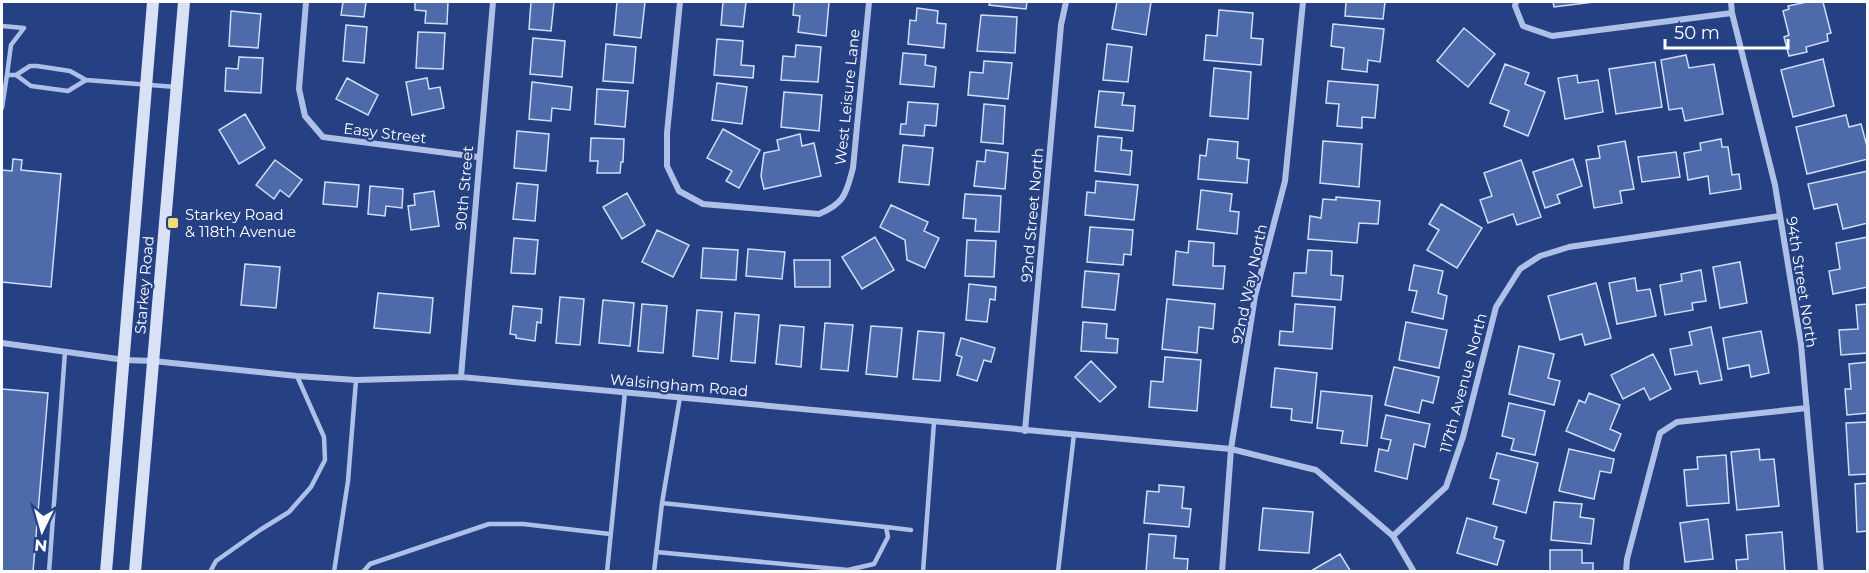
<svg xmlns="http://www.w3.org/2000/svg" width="1869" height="573" viewBox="0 0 1869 573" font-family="Montserrat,sans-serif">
<rect width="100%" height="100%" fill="#254183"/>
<!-- building -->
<path fill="#4d6aab" stroke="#d1ddf6" stroke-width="1.5" d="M343 2H366L364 17 341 15Z
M415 2H448L447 24 425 23 426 11 415 10Z
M531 2H554L551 31 529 29Z
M617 2H645L641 38 614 35Z
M723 2H746L743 27 721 25Z
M794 2H829L826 36 798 32 800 16 793 15Z
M990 2H1027L1026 9 989 5Z
M1117 2H1151L1146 35 1112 29Z
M1346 2H1385L1383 19 1345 16Z
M1553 2H1594L1554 7Z
M1807 2H1823L1831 33 1827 34 1828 41 1806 47 1807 52 1789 56 1784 37 1789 35 1783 11 1789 9 1788 6Z
M917 8 938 11 937 23 946 24 944 48 908 44 910 20 916 21Z
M1219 10 1253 13 1251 38 1263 39 1261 65 1204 60 1206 35 1217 36Z
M231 11 261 14 258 48 229 46Z
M981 15 1017 17 1015 53 977 51Z
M1333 24 1384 29 1380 62 1368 60 1367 72 1342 69 1344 48 1331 46Z
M346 25 367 27 364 63 343 61Z
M1464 28 1495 54 1468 87 1437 61Z
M418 32 445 33 443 69 416 68Z
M533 38 565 41 562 77 530 74Z
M717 39 743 41 741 65 754 66 753 78 714 75Z
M606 44 636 47 633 83 603 81Z
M1107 44 1132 47 1128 82 1103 80Z
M796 45 821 47 818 82 781 80 783 56 795 57Z
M903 53 926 55 925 65 936 67 934 87 900 84Z
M1686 55 1689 68 1714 64 1723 114 1685 121 1682 108 1669 110 1661 60Z
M239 57 263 58 261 93 225 91 226 68 238 69Z
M1823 59 1834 106 1793 117 1781 70Z
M984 61 1012 63 1008 99 968 95 970 72 983 73Z
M1655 62 1662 107 1616 114 1609 69Z
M1505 64 1529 73 1525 84 1545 92 1528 136 1504 126 1509 111 1490 103Z
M1214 68 1251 72 1248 119 1210 116Z
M1577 75 1578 83 1598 80 1603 112 1565 119 1558 78Z
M347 78 378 95 368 115 336 99Z
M427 78 429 89 440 87 444 108 412 115 406 82Z
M1328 81 1378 85 1375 118 1362 117V128L1337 126 1339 104 1326 103Z
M532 82 572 87 570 110 552 108 551 121 529 119Z
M717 83 747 87 742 124 712 120Z
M597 89 628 91 625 127 595 124Z
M1099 91 1124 93 1122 105 1135 106 1133 131 1095 127Z
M784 92 822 95 819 131 781 127Z
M908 102 938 104 936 126 925 125 924 136 900 134 901 124H906Z
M984 104 1005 106 1003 144 981 142Z
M245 114 265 148 239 164 219 130Z
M1846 115 1849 127 1861 124 1868 150V159L1807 174 1796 127Z
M723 129 760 150 739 188 726 181 732 171 707 158Z
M517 131 549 134 546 171 514 168Z
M800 134 802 146 814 143 821 176 764 189 761 176 764 153 779 150 777 140Z
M1098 136 1122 138 1121 150 1132 151 1130 175 1095 171Z
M591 138 624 139 623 162H621L620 173H597L598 161H590Z
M1208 139 1238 142 1237 158 1249 160 1247 183 1198 179 1200 155 1206 156Z
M1721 139 1722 147H1728L1732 175 1739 174 1741 189 1710 194 1708 176 1688 180 1684 153 1701 150 1700 143Z
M1323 141 1362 144 1359 187 1320 183Z
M1625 141 1634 189 1620 191 1622 203 1594 208 1586 160 1600 158 1598 146Z
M903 145 933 148 929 185 899 182Z
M986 150 1008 153 1005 189 974 186 977 161 985 162Z
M1676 152 1680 177 1642 182 1638 157Z
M13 159 22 160 21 170 61 174 51 287 2 282V170L12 171Z
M1573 159 1582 186 1557 195 1560 203 1545 208 1533 172Z
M275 160 302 180 289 197 280 190 274 199 256 185Z
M1521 160 1541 217 1517 225 1513 214 1488 223 1480 200 1492 196 1484 173Z
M1868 171V223L1843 229 1837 204 1814 209 1808 184Z
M1096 181 1138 185 1134 220 1085 215 1087 192 1095 193Z
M325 182 359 185 357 207 323 204Z
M517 183 538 185 535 221 513 219Z
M370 186 403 189 402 208 386 206 385 216 368 214Z
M1201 190 1232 194 1230 211 1239 212 1237 234 1197 229Z
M434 191 439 226 411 230 408 206 415 205 414 194Z
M627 193 645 225 622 239 603 207Z
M965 194 1001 196 999 232 975 231 976 219 963 218Z
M1336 197 1380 201 1378 224 1359 223 1357 243 1308 239 1310 216 1321 218 1323 199 1336 200Z
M1441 204 1482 228 1457 268 1427 250 1439 230 1429 224Z
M891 205 928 222 924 231 939 238 925 268 907 260 905 240 880 227Z
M1090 227 1133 230 1131 255 1124 254 1123 265 1087 262Z
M657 230 689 245 673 277 642 262Z
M875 237 894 270 862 289 842 257Z
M1868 237V287L1833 294 1829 271 1840 269 1836 243Z
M514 238 538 240 535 274 511 273Z
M967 240 996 241 994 277 965 276Z
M1189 241 1214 243 1213 266H1225L1223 289 1173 285 1176 251 1188 253Z
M703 248 738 250 736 280 701 278Z
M748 249 785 252 782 279 746 276Z
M1308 250 1332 251 1331 275 1343 276 1341 300 1292 296 1294 273H1306Z
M794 260H830V287H795Z
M1740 262 1747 303 1720 308 1713 267Z
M245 264 280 267 276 308 241 305Z
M1414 265 1443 271 1438 293 1447 296 1443 319 1412 312 1417 291 1409 290Z
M1701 270 1706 301 1692 303 1693 310 1665 315 1660 285 1682 281 1681 274Z
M1085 271 1119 274 1115 310 1082 307Z
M1635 278 1637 291 1650 289 1656 316 1617 324 1609 283Z
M1596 283 1611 338 1585 345 1582 334 1560 340 1548 296Z
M969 284 996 287 995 300 990 299 987 322 966 320Z
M378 293 433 298 430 333 374 328Z
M560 297 584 299 580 345 556 343Z
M1167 299 1215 304 1213 329 1199 327 1197 353 1162 349Z
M603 300 634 303 630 346 599 343Z
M642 304 667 306 663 353 638 351Z
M1295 304 1335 307 1332 349 1279 345 1280 331 1293 332Z
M1868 304V353L1841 355 1839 330 1858 329 1856 305Z
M513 306 542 309 541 323 537 322 535 341 516 338V335L510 334Z
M697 310 722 312 718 359 693 356Z
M735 313 759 315 755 363 731 361Z
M1083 322 1107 324 1106 338 1118 339 1117 353 1081 351Z
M1406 322 1447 330 1439 368 1399 360Z
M825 323 853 325 848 371 821 369Z
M780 325 804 327 801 367 776 364Z
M871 326 902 328 897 377 866 374Z
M1711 327 1722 380 1700 384 1697 371 1675 375 1670 349 1692 345 1689 332Z
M918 331 944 333 940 381 913 379Z
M1761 331 1769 373 1751 377 1749 365 1728 369 1723 338Z
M961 338 995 348 991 362 984 360 977 381 957 375 962 357 956 355Z
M1519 346 1554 354 1548 378 1560 381 1554 405 1509 394Z
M1653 354 1671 389 1650 400 1644 388 1623 399 1611 375Z
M1165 357 1201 360 1197 411 1149 407 1151 381 1163 382Z
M1091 361 1116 387 1100 402 1075 377Z
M1868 362V413L1847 415 1845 389H1851L1849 364Z
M1394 367 1439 377 1433 403 1422 400 1419 413 1385 405Z
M1275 368 1317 373 1312 423 1291 420 1292 409 1271 407Z
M2 389 48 393 33 572H2Z
M1321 391 1372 396 1367 446 1341 443 1343 431 1317 428Z
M1589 393 1620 405 1610 429 1621 434 1614 451 1566 431 1579 400 1585 403Z
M1509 403 1545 411 1535 455 1511 450 1514 439 1502 436Z
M1386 415 1430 424 1425 447 1414 444 1407 479 1375 471 1379 449 1388 451 1391 440 1381 438Z
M1868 422V474L1849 475 1846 423Z
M1569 449 1614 459 1611 473 1600 471 1594 499 1559 491Z
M1759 449 1760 460 1774 459 1779 506 1737 510 1731 452Z
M1497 453 1538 463 1526 513 1493 504 1499 480 1490 478Z
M1726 455 1729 503 1687 506 1684 470 1698 469 1697 457Z
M1868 483V531L1857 532 1855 484Z
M1159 485 1184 487 1182 508 1191 509 1189 527 1144 523 1147 491 1159 492Z
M1554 502 1582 504 1580 517 1594 519 1591 544 1551 540Z
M1263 508 1313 512 1309 553 1259 550Z
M1467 518 1497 527 1494 538 1504 541 1497 565 1457 553Z
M1708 519 1713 559 1685 562 1680 523Z
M1782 532 1785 572H1737L1736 560 1748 559 1746 535Z
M1149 534 1176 536 1174 558 1188 559 1187 572H1146Z
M1550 550H1582V563H1593V572H1550Z
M1340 554 1351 572H1311V571Z"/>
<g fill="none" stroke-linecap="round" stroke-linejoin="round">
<!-- lane -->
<path stroke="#aec0e7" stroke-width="4.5" d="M2 26 24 28 11 45 7 75H16L31 86 68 91 86 80
M16 75 30 66H37L70 71 86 80 176 87
M2 108 7 75
M886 527 911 530
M656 552 848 570 874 564 888 537 886 527 662 503
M49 572 65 352
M210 572 216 561 260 530 289 512 311 487 325 460 324 437 297 376
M334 572 348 481 356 380
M363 572 370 564 489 524H523L610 534
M607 572 625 392
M654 572 662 503 680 397
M923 572 934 422
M1058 572 1074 434"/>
<!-- street -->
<path stroke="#aec0e7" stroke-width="6" d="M306 2 299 89 305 116 323 137 478 157
M680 2 667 133V166L679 191 703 204 819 214C845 203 846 194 853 168L869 2
M1516 2 1515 6 1523 26 1552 36 1732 13
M1731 2 1732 13 1775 185 1801 344 1821 572
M2 343 125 360 153 361 297 376 356 380 461 377 1231 449 1316 470 1393 536 1414 572
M461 377 493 2
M1025 431 1061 25 1066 2
M1393 536 1446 487 1463 437 1496 307 1520 269 1540 256 1569 247 1780 216
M1222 572 1231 449 1255 296 1285 181 1303 2
M1626 572 1627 559 1660 433 1677 422 1807 408"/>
<!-- secondary -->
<path stroke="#d8e1f6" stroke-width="12" d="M106 572 153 2
M135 572 184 2"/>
</g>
<!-- markers -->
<rect fill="#f1dd72" stroke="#254183" stroke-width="2" x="167" y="217" width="12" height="12" rx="3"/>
<g text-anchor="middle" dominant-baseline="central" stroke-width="4.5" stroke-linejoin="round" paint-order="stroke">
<!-- street labels -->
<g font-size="15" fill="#fff" stroke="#254183">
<text transform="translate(847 97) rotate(-84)">West Leisure Lane</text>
<text transform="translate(385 133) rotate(7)">Easy Street</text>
<text transform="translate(464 188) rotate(-85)">90th Street</text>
<text transform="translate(1032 215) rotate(-85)">92nd Street North</text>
<text transform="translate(1802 282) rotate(81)">94th Street North</text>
<text transform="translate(1249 284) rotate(-78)">92nd Way North</text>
<text transform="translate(144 285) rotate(-85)">Starkey Road</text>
<text transform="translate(1463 383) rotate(-75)">117th Avenue North</text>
<text transform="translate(679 385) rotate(5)">Walsingham Road</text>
</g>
<!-- poi labels -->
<g font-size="15" fill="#fff" stroke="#254183" text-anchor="start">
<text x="185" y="214">Starkey Road<tspan x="185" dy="17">&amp; 118th Avenue</tspan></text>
</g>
</g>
<!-- border -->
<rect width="1869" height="573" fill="none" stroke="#ffffff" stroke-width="6"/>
<!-- north arrow -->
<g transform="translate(42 531) rotate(185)" stroke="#254183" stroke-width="4.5" paint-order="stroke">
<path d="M0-4.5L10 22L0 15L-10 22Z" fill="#ffffff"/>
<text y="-9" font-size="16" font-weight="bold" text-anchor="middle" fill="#ffffff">N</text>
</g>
<!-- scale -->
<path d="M1665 39v9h123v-9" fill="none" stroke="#ffffff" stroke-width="3"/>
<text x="1674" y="39" font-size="18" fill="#ffffff" stroke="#254183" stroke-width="4.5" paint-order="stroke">50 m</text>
</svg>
